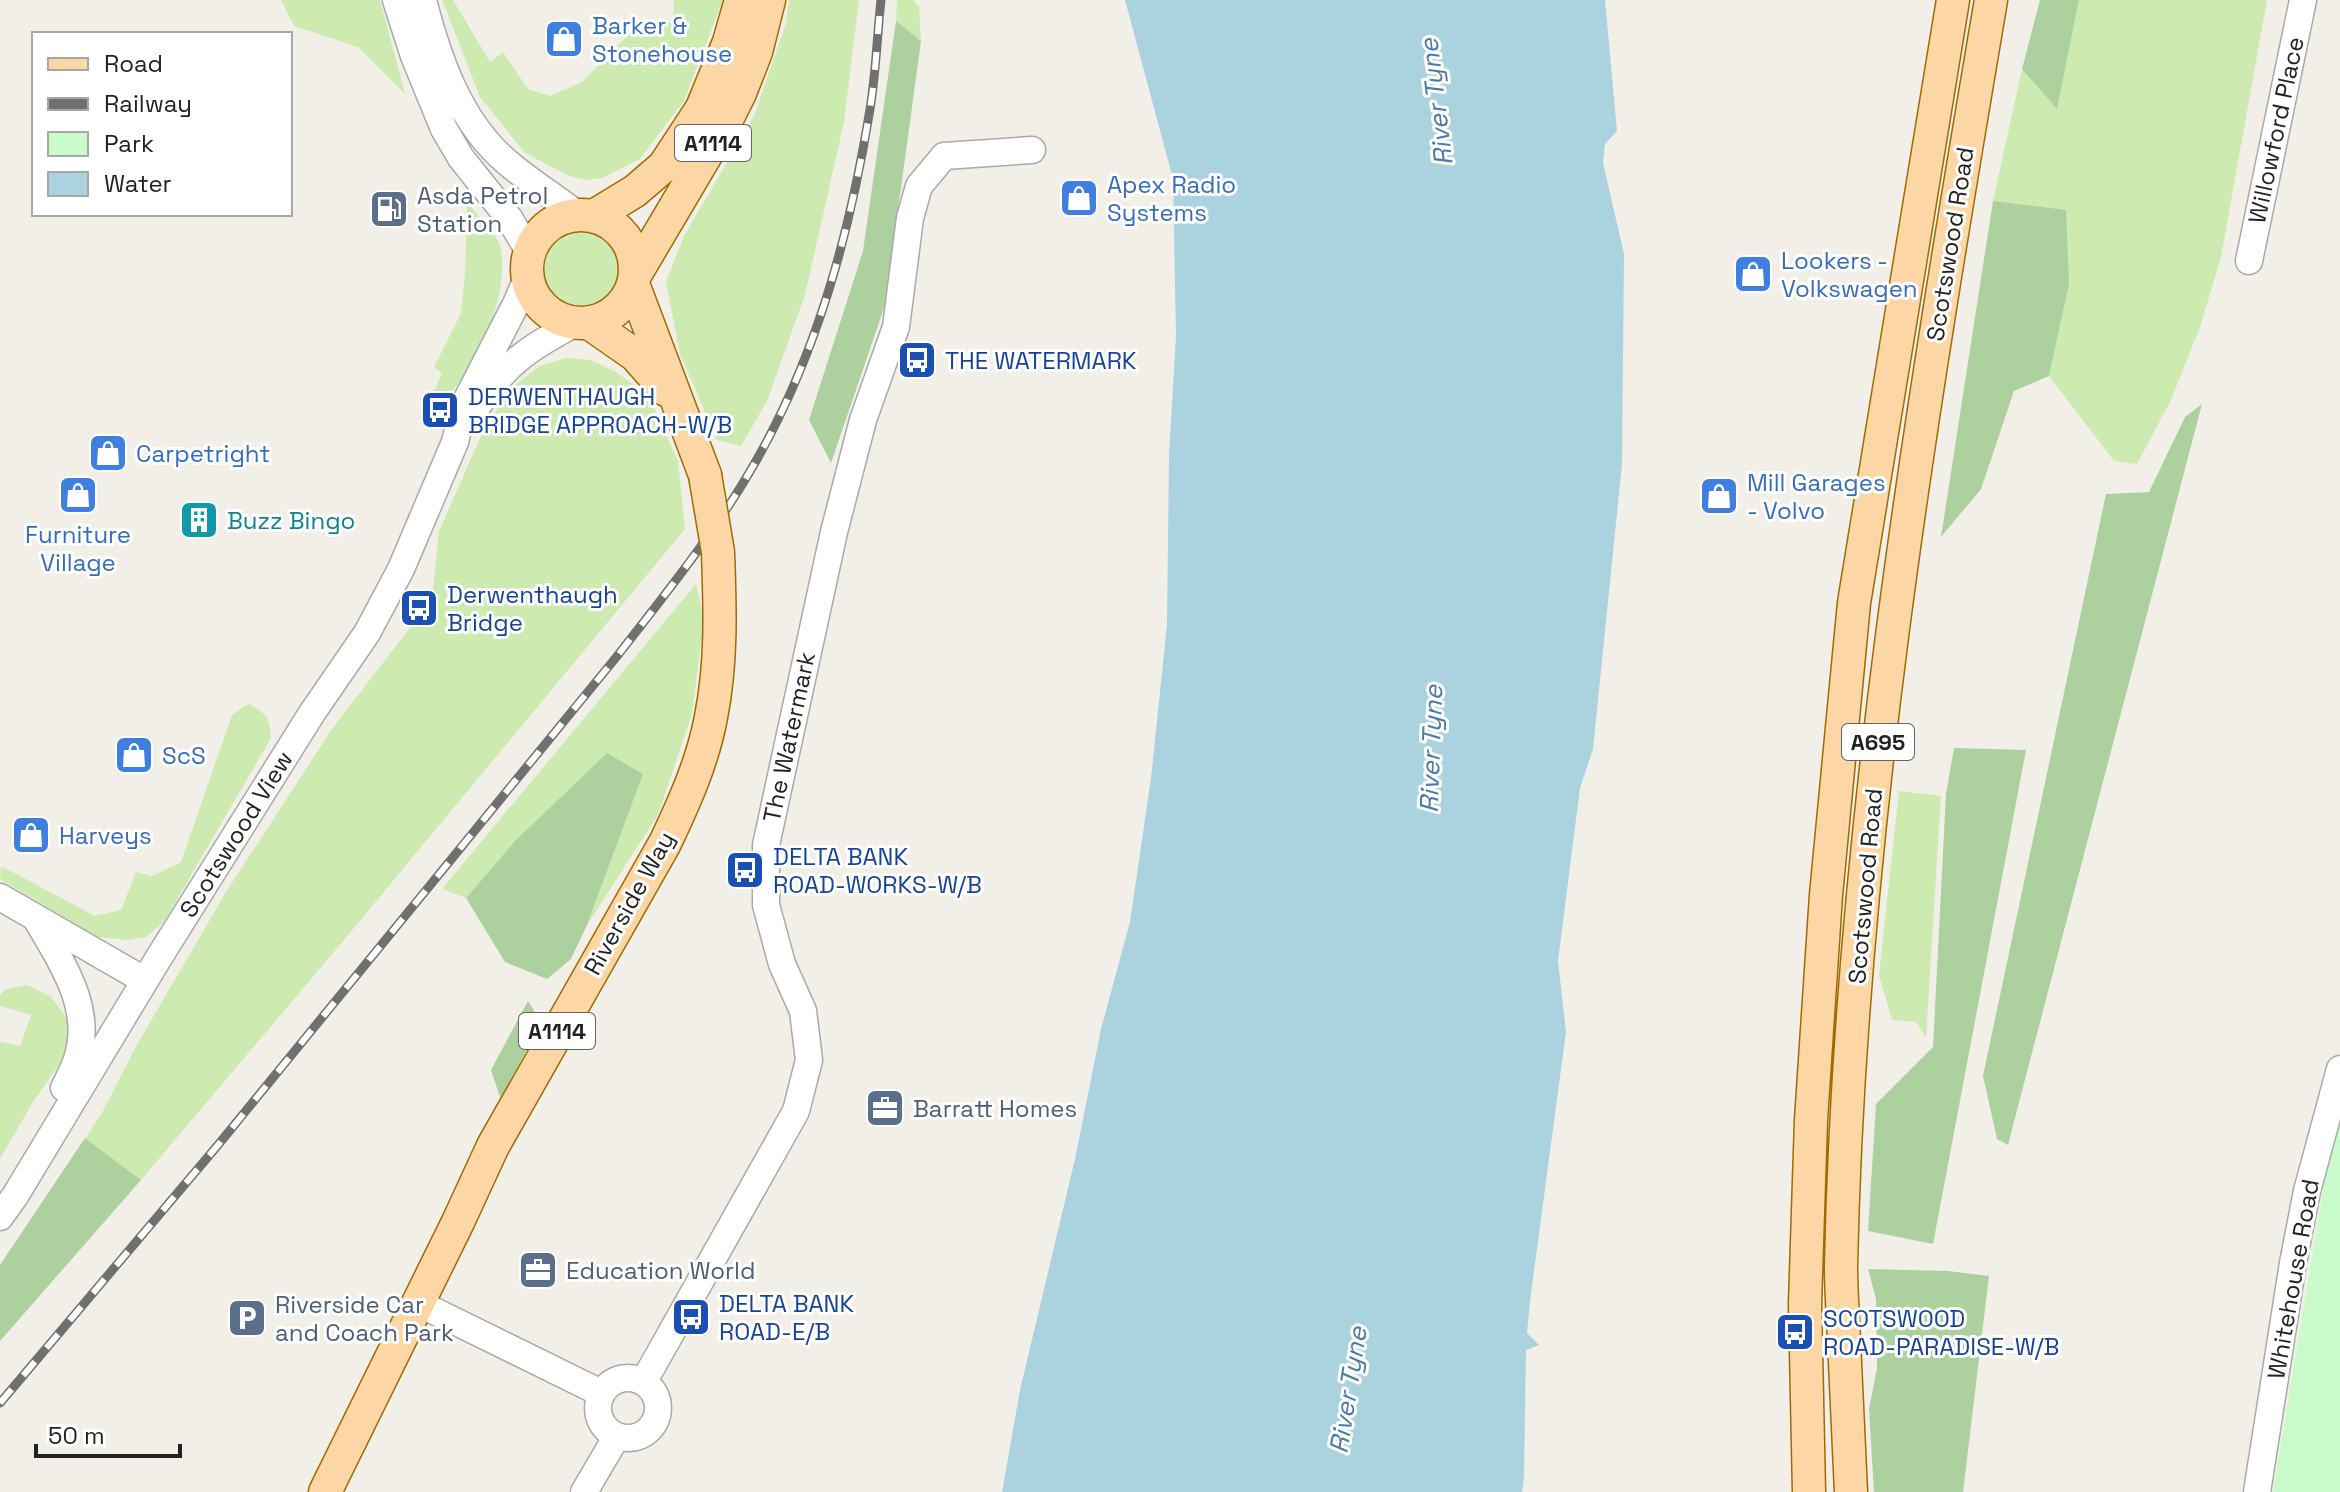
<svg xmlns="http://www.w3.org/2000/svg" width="2340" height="1492" viewBox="0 0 2340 1492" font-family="'Space Grotesk',sans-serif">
<rect width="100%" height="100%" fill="#f2efe9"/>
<!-- grass -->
<path fill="#cdebb0" d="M281 0H380L405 94 358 47 294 26Z
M442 0H453L490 62 503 52 528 89 550 96 582 82 641 22H673L674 0H723L684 101 640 159 602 178 587 180 569 176 525 153 480 97Z
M789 0H859L844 122 805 295 767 401 741 446 717 440 680 354 666 282 684 236 754 116 786 23Z
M897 0H913L919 6 921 41 896 21Z
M2079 0H2267L2221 257 2200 327 2171 400 2137 464 2114 461 2049 376 2069 284 1993 201 2022 69 2057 108Z
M467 202C476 213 497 234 500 246 510 285 485 348 462 379 455 389 446 398 438 408L428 404 442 373 434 367 461 313 465 274Z
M544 269a37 37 0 1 1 74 0a37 37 0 1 1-74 0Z
M566 358 591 360 616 372 649 396 678 461 685 529 344 940 141 1180 85 1139 103 1111 135 1048 226 892 332 729 432 599 439 531 482 434 508 391 539 366Z
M696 584 704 620 692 714 658 815 587 925 643 774 607 754 515 841 466 898 442 889Z
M248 704C266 712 270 718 271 738L164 922 146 937 127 940 97 937 0 879 1 866 95 916 121 910 136 872 152 876 181 862 232 715Z
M1899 791 1941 796 1926 1037 1916 1022 1892 1020 1879 975Z
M27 985 51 997 68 1020V1052L33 1102 0 1159V1042L20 1046 31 1015 0 1006V995L6 989Z"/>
<!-- forest -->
<path fill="#add19e" d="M2040 0H2079L2057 109 2022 69Z
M896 21 921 41 885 305 831 463 809 420 863 251Z
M1993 201 2066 210 2069 284 2049 376 2014 391 1981 489 1941 537Z
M2202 404 2028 1068 2008 1145 1997 1139 1983 1076 2106 494 2149 492 2185 417Z
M1954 748 2026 750 1933 1244 1868 1231 1876 1104 1933 1047 1946 794Z
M607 753 643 774 587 925 571 959 547 979 505 962 466 898 515 841Z
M528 1001 541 1022 501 1100 491 1070Z
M85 1138 141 1180 0 1341V1265Z
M1868 1269 1948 1271 1989 1276 1963 1492H1874L1869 1409 1877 1368 1876 1299Z"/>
<!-- park -->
<path fill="#c8facc" d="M2340 1125V1492H2273L2328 1160Z"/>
<!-- water -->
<path fill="#aad3df" d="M1125 0H1605L1617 131 1605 144 1603 163 1624 254 1622 464 1593 749 1580 788 1558 961 1566 1032 1530 1301 1527 1333 1539 1345 1526 1350 1524 1476 1522 1492H1002L1020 1390 1075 1159 1101 1029 1130 922 1151 778 1167 625 1169 454 1176 337 1173 179Z"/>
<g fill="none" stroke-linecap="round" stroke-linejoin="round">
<defs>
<path id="minor" d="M396 0 414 56 444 129 461 158 509 218 530 253
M423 0C438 59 460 123 508 163 530 182 555 197 578 215
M2249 261 2303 0
M479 404C505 363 534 345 576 323
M0 897 144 980
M37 920C61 962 94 1008 77 1059 74 1069 69 1078 64 1088
M0 1217 15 1196 158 959 312 713 367 633 401 569 455 442 464 405 516 304 528 276
M418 1303 601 1393
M598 1408a30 30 0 1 1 60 0a30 30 0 1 1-60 0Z
M644 1381 796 1111 809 1060 803 1011 782 964 766 905V845L834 532 863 420 896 327 910 218 919 186 944 156 1032 150
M584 1492 617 1436
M2257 1492 2293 1263 2307 1191 2340 1069"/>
<path id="major" d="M527 269a54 54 0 1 1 108 0a54 54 0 1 1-108 0Z
M594 216 635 191 664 166 702 108 729 42 741 0
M635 275 726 121 740 93 756 52 769 0
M633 284 705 475
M589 323 635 355 666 390
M325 1492 458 1222 493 1146 665 843C684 803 703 761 711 717 722 662 720 607 718 552
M1809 1492 1805 1304 1811 1120 1826 895 1854 603 1953 0
M1851 1492C1849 1442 1846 1391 1844 1341 1843 1316 1841 1291 1841 1266 1850 840 1920 419 1991 0"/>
</defs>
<!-- minor casing -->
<use href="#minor" stroke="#a9a9a9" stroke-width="29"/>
<!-- major casing -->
<use href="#major" stroke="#a06b00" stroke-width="35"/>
<!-- minor -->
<use href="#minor" stroke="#fff" stroke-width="26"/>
<!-- major -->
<use href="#major" stroke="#fcd6a4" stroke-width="32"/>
<defs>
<path id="rail" d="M0 1403 218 1145 618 655C667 592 717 530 756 461 818 352 850 232 870 109 876 73 877 36 881 0"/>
</defs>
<!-- rail casing -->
<use href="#rail" stroke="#707070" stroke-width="9"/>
<!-- rail -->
<use href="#rail" stroke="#fff" stroke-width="6" stroke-dasharray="18" stroke-linecap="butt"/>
<defs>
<path id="major-bridge" d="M705 475 718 552"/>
</defs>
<!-- major-bridge casing -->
<use href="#major-bridge" stroke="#a06b00" stroke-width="35" stroke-linecap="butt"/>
<!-- major-bridge -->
<use href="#major-bridge" stroke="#fcd6a4" stroke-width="32"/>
</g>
<!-- icons -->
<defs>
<symbol id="shop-square" viewBox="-11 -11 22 22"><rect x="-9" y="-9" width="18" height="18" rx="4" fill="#3f7fe0" stroke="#fff"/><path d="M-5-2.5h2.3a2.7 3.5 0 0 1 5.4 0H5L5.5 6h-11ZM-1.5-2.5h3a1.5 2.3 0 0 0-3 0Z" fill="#fff"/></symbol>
<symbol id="fuel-square" viewBox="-11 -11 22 22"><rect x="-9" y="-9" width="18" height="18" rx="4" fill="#5c6f8a" stroke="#fff"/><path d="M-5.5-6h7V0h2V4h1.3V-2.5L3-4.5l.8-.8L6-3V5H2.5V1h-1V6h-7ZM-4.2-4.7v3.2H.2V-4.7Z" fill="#fff"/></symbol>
<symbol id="bus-square" viewBox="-11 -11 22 22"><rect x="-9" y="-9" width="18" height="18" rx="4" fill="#1a4fb4" stroke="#fff"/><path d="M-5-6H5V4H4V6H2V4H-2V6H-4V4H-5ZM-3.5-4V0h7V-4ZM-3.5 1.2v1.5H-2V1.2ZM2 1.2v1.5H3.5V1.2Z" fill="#fff"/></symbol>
<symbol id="building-square" viewBox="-11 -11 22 22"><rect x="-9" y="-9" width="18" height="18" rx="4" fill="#0f9aa8" stroke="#fff"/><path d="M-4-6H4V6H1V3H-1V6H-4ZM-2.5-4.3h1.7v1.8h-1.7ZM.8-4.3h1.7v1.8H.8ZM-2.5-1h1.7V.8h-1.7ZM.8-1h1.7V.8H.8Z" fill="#fff"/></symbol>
<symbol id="office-square" viewBox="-11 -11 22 22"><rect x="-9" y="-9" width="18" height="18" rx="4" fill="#5c6f8a" stroke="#fff"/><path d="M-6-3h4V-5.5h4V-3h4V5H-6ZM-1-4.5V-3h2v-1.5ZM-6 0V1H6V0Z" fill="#fff"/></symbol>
<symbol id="parking-square" viewBox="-11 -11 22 22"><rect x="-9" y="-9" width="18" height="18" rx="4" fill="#5c6f8a" stroke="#fff"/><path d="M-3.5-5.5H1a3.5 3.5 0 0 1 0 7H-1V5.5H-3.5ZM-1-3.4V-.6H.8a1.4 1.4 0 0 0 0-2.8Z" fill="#fff"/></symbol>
</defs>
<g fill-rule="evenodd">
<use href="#shop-square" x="542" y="17" width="44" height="44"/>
<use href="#shop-square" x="1057" y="176" width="44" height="44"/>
<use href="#fuel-square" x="367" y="187" width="44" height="44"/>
<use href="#shop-square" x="1731" y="252" width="44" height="44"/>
<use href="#bus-square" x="895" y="338" width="44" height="44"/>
<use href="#bus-square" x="418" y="388" width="44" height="44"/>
<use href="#shop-square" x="86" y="431" width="44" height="44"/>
<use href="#shop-square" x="56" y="473" width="44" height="44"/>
<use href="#shop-square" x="1697" y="474" width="44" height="44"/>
<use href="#building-square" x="177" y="498" width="44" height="44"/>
<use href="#bus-square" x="397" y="586" width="44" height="44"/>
<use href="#shop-square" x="112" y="733" width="44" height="44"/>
<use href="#shop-square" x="9" y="813" width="44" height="44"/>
<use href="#bus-square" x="723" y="848" width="44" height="44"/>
<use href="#office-square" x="863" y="1086" width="44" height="44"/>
<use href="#office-square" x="516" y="1248" width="44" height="44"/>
<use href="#bus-square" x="669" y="1295" width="44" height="44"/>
<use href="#parking-square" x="225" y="1296" width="44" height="44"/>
<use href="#bus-square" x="1773" y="1310" width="44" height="44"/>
</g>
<g text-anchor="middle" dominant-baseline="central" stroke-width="6" stroke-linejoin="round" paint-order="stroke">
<!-- shield labels -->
<g fill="#fff" stroke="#646464" stroke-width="2">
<rect x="675" y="125" width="76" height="36" rx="6"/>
<rect x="1842" y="724" width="72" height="36" rx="6"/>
<rect x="519" y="1013" width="76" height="36" rx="6"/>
</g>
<g font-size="22" font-weight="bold" fill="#222">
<text x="713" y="143">A1114</text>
<text x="1878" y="742">A695</text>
<text x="557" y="1031">A1114</text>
</g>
<!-- shop labels -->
<g font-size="24" fill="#366cbe" stroke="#fff" text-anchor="start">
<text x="592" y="25">Barker &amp;<tspan x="592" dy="28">Stonehouse</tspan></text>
<text x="1107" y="184">Apex Radio<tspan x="1107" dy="28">Systems</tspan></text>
<text x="1781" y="260">Lookers -<tspan x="1781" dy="28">Volkswagen</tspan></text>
<text x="136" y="453">Carpetright</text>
<text x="1747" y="482">Mill Garages<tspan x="1747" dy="28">- Volvo</tspan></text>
<text x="78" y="534" text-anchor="middle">Furniture<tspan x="78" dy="28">Village</tspan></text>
<text x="162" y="755">ScS</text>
<text x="59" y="835">Harveys</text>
</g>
<!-- street labels -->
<g font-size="24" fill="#222" stroke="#fff">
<text transform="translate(2276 130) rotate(-78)">Willowford Place</text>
<text transform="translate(1950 244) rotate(-81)">Scotswood Road</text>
<text transform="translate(789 737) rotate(-78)">The Watermark</text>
<text transform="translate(236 834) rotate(-58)">Scotswood View</text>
<text transform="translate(1865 886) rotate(-85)">Scotswood Road</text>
<text transform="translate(629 903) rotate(-61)">Riverside Way</text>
<text transform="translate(2293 1279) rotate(-80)">Whitehouse Road</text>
</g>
<!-- service labels -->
<g font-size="24" fill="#4e5e75" stroke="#fff" text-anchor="start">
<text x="417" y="195">Asda Petrol<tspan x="417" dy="28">Station</tspan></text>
<text x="913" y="1108">Barratt Homes</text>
<text x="566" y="1270">Education World</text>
<text x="275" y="1304">Riverside Car<tspan x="275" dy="28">and Coach Park</tspan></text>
</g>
<!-- transit labels -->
<g font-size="24" fill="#164399" stroke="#fff" text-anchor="start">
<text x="945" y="360">THE WATERMARK</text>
<text x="468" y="396">DERWENTHAUGH<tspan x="468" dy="28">BRIDGE APPROACH-W/B</tspan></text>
<text x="447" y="594">Derwenthaugh<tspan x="447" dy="28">Bridge</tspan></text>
<text x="773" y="856">DELTA BANK<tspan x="773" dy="28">ROAD-WORKS-W/B</tspan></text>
<text x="719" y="1303">DELTA BANK<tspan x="719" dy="28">ROAD-E/B</tspan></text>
<text x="1823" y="1318">SCOTSWOOD<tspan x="1823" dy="28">ROAD-PARADISE-W/B</tspan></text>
</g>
<!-- culture labels -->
<g font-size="24" fill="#0d838f" stroke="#fff" text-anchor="start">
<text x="227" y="520">Buzz Bingo</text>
</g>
<!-- water labels -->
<g font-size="26" font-style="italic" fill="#4a7aab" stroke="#fff">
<text transform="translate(1436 102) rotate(-97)">River Tyne</text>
<text transform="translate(1431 749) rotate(-88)">River Tyne</text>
<text transform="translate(1348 1390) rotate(-81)">River Tyne</text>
</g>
</g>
<!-- legend -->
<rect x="32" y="32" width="260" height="184" fill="#ffffff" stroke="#a7a7a7" stroke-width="2"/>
<rect x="48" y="58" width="40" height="12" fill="#fcd6a4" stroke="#a7a7a7" stroke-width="2"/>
<text x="104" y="72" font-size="24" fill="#222222">Road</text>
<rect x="48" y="98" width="40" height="12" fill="#707070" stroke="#a7a7a7" stroke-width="2"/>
<text x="104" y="112" font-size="24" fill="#222222">Railway</text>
<rect x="48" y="132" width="40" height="24" fill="#c8facc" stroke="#a7a7a7" stroke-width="2"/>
<text x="104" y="152" font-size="24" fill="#222222">Park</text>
<rect x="48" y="172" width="40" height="24" fill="#aad3df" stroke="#a7a7a7" stroke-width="2"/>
<text x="104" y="192" font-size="24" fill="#222222">Water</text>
<!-- scale -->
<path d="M36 1444v12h144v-12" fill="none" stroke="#222222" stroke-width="4"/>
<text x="48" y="1444" font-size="24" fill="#222222" stroke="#ffffff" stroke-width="6" paint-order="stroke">50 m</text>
</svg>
